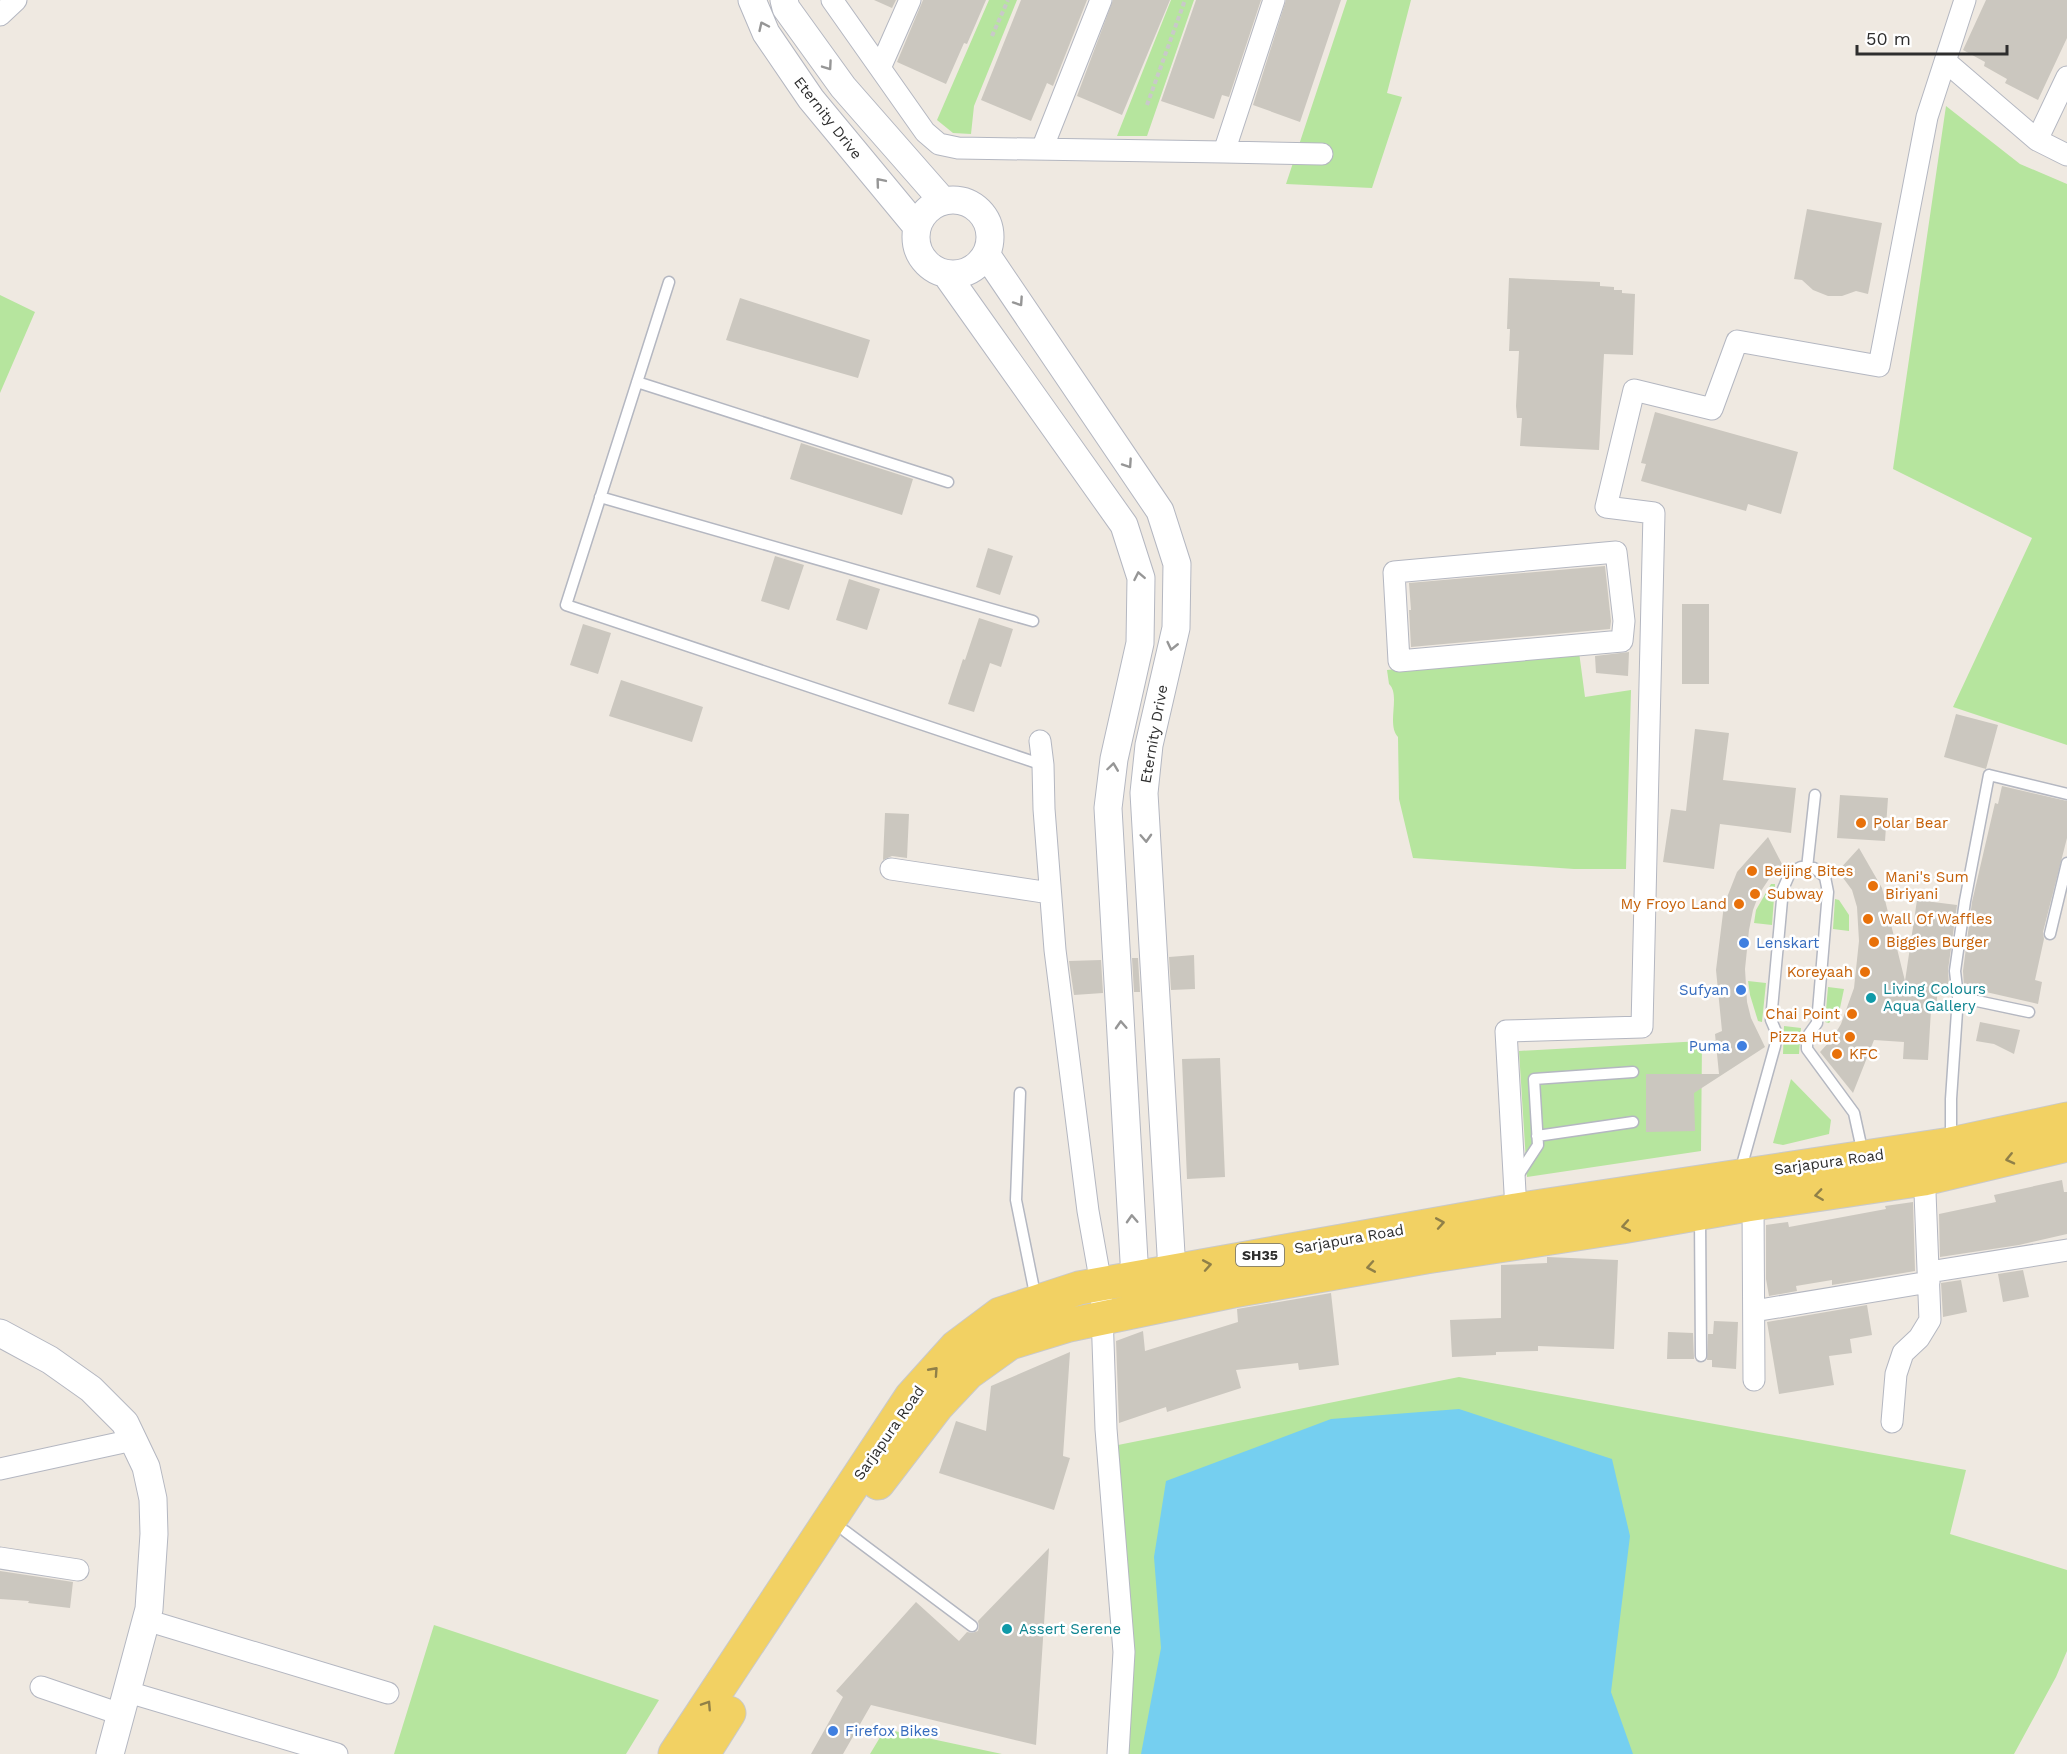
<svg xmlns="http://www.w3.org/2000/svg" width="2067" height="1754" viewBox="0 0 2067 1754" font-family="'Work Sans',sans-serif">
<rect width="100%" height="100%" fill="#efe9e1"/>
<!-- green -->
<path fill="#b6e59e" d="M989 0H1017L974 106 971 134 953 133 937 120Z
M1171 0H1194L1147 136H1117Z
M1347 0H1411L1387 93 1402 97 1372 188 1286 184Z
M1946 106 2020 164 2067 184V745L1953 707 2032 538 1893 469Z
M0 295 35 312 0 393Z
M1579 652 1585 697 1631 690 1626 869H1574L1413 858 1399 799 1398 737C1386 724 1401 695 1389 684L1387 670Z
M1771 884H1775L1772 925 1754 923 1756 910Z
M1835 899 1839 900 1849 915V931L1833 929Z
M1748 981 1766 983 1762 1022 1758 1021 1750 995Z
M1828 987 1844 989 1840 1008 1829 1023 1825 1022Z
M1784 1026 1801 1028 1799 1054H1783Z
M1702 1041 1701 1151 1527 1177 1519 1051Z
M1791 1079 1831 1120 1829 1134 1783 1145 1773 1143Z
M1459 1377 1966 1470 1950 1534 2067 1570V1651L2056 1677 2014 1754H1128L1113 1446Z
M434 1625 659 1700 626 1754H394Z
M885 1729 1002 1754H870Z"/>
<!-- water -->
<path fill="#75cff0" d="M1459 1409 1612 1459 1630 1536 1611 1692 1633 1754H1141L1161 1648 1154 1557 1166 1481 1331 1419Z"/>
<!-- building -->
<path fill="#cbc7bf" d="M874 0H896L892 8Z
M923 0H986L967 44 964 43 946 84 897 62Z
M1021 0H1087L1053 86 1047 83 1031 121 981 100Z
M1113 0H1170L1122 115 1077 96Z
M1196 0H1261L1229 97 1222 95 1214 119 1161 101Z
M1286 0H1341L1300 122 1253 105Z
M1986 0H2067V38L2038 100 2005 83 2007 79 1984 66 1985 62 1963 50Z
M1807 209 1882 223 1868 294 1856 291 1842 296H1828L1813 290 1802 280 1794 279Z
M1509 278 1600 282V286L1614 287V290H1622V293L1635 294 1633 355 1604 354 1599 450 1520 446 1522 418H1517L1516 406 1519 351H1509L1510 329H1507Z
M740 298 870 340 858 378 726 340Z
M1655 412 1798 452 1781 514 1748 504 1746 511 1641 481 1646 464 1641 463Z
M801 443 913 479 902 515 790 479Z
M988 548 1013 556 1000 595 976 587Z
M775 556 804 565 789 610 761 601Z
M1605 566 1611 621 1610 629 1411 647 1409 610H1411L1409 583Z
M849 579 880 589 867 630 836 620Z
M1682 604H1709V684H1682Z
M979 618 1013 629 1001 667 990 663 974 712 948 704 963 659 965 660Z
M583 624 611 633 598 674 570 665Z
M1629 652 1628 676 1596 673 1595 656Z
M621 680 703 707 692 742 609 716Z
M1956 714 1998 725 1986 769 1944 757Z
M1695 729 1729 733 1723 780 1796 788 1791 833 1720 824 1714 869 1663 862 1671 809 1686 811Z
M2002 786 2067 801V838L2043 932 2044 939 2035 980 2042 982 2038 1004 1964 987 1963 971 1972 902 1995 803 1998 804Z
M1840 795 1888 798 1885 841 1837 838Z
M885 813 909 814 907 858 892 856 883 860Z
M1768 837 1783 866 1769 879 1759 894 1753 910 1749 930 1745 969 1747 1002 1751 1018 1765 1047 1694 1093 1695 1131 1646 1132V1074H1719L1715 1034 1722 1031 1716 970 1724 905 1737 872Z
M1859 848 1882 888 1905 981 1917 900 1957 905 1948 970 1949 987 1938 986 1936 1010H1931L1928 1060 1903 1059 1904 1042 1874 1040 1853 1093 1820 1052 1832 1039 1841 1024 1854 988 1859 941 1857 907 1852 890 1838 871Z
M1194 955 1195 989 1171 990 1169 957Z
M1132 958H1138L1140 992H1134Z
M1101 960 1103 993 1074 995 1069 961Z
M1980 1022 2020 1030 2014 1054 1994 1044 1976 1041Z
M1220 1058 1225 1177 1187 1179 1182 1059Z
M2062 1180 2064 1192H2067V1234L2019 1245 1940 1257 1939 1214 1996 1202 1994 1195Z
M1913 1202 1915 1271 1832 1285V1280L1796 1286 1797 1291 1769 1296 1766 1279V1225L1788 1222 1789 1227 1886 1209 1885 1206Z
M1547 1257 1618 1260 1614 1349 1538 1346V1351L1496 1352V1355L1452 1357 1450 1320 1501 1318V1265L1547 1263Z
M2023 1270 2029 1297 2003 1302 1998 1274Z
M1961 1280 1967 1312 1943 1317 1941 1283Z
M1331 1293 1339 1365 1299 1370 1298 1363 1236 1370 1241 1388 1167 1412 1166 1407 1119 1423 1116 1341 1143 1331 1145 1351 1238 1322 1237 1309Z
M1867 1305 1872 1335 1850 1339 1852 1353 1829 1356 1834 1385 1779 1394 1767 1322Z
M1714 1321 1738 1322 1736 1369 1712 1367V1360H1707L1708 1334H1713Z
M1668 1332 1693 1333 1694 1359H1667Z
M1070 1352 1063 1456 1070 1458 1054 1510 939 1473 956 1421 986 1431 991 1386Z
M1049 1548 1036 1745 871 1705 843 1754H811L843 1697 836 1691 916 1602 959 1641 967 1632 972 1633 978 1631 979 1626 978 1621Z
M0 1571 73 1582 70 1608 28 1603 29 1601 0 1599Z"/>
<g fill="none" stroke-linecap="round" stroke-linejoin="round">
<defs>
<path id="service" d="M669 282 566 605 1043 765
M637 382 948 482
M600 497 1033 621
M1807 868 1815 795
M2050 934 2067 863
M1958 997 2029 1012
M1020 1093 1016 1200 1036 1299
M1537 1136 1633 1122
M1951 1140V1099L1958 997 1955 971 1965 901 1989 775 2067 794
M1740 1172 1775 1046 1777 1034 1771 1020 1783 889 1790 873 1801 867 1814 868 1825 877 1828 892 1817 1023 1807 1037V1049L1854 1113 1863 1154
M1517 1177 1538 1145 1534 1079 1633 1072
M1700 1216 1701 1356
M845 1531 972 1626"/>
<path id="minor" d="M832 0 925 132 939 144 958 148 1224 152 1274 0
M0 15 16 0
M1945 61 2037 140 2067 155
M880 68 910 0
M2037 140 2067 77
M1042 149 1101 0
M1224 152 1322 154
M1616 552 1624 621 1622 641 1399 661 1394 572Z
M1040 741 1043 765 1044 809 1055 950 1088 1211 1101 1284 1106 1429 1124 1652 1118 1754
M891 869 1050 893
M1753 1204 1754 1380
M1516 1210 1506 1031 1642 1027 1654 513 1606 507 1634 390 1712 409 1737 341 1879 366 1927 117 1965 0
M1929 1272 2067 1250
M1754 1311 1929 1282
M1892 1422 1896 1374 1903 1353 1919 1338 1930 1320 1924 1167
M0 1469 133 1440
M0 1558 78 1570
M146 1620 388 1693
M41 1687 120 1714
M128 1692 337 1754"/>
<path id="tertiary" d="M752 0 766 33 811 99 917 227
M784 0 786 8 843 87 943 201
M916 237a37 37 0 1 1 74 0a37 37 0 1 1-74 0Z
M986 254 1160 511 1177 564 1176 628 1149 745 1144 793 1172 1271
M946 274 1124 525 1141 578 1140 643 1114 759 1108 808 1135 1278
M0 1333 50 1360 91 1389 125 1423 146 1467 153 1499 154 1534 149 1609 110 1754"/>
<path id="primary" d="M878 1483 937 1406 968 1373 1010 1343 1069 1325 1233 1291 1426 1257 1622 1227 1747 1205 1924 1179 2067 1145
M675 1754 911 1397 956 1347 1000 1314 1079 1288 1101 1284 1516 1210 1951 1144 2067 1119
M703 1754 729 1713"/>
</defs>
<!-- service casing -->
<use href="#service" stroke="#b4b7c1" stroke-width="13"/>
<!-- minor casing -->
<use href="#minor" stroke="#b4b7c1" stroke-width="23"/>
<!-- tertiary casing -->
<use href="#tertiary" stroke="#b4b7c1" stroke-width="29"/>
<!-- primary casing -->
<use href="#primary" stroke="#c9c9c9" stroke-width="35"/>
<!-- path -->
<path stroke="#c9c9c9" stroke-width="4" stroke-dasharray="4.5 3" stroke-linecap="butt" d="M992 36 1008 0
M1147 105 1185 0"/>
<!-- service -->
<use href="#service" stroke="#fff" stroke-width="10"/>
<!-- minor -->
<use href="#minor" stroke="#fff" stroke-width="21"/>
<!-- tertiary -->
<use href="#tertiary" stroke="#fff" stroke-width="27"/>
<!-- primary -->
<use href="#primary" stroke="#f2d163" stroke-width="33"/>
</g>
<!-- one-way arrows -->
<defs><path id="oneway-chevron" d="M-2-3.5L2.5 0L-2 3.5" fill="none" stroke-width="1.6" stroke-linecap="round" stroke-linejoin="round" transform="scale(1.5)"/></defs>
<g stroke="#969696">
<use href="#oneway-chevron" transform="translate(763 26) rotate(-115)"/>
<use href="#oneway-chevron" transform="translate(828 66) rotate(55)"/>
<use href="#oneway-chevron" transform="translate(880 182) rotate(-130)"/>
<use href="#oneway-chevron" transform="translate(1019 302) rotate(56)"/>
<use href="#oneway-chevron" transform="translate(1128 464) rotate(56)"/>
<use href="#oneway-chevron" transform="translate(1139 576) rotate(-101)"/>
<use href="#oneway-chevron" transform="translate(1172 646) rotate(103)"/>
<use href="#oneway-chevron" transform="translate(1113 767) rotate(-82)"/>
<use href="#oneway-chevron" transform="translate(1146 838) rotate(87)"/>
<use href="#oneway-chevron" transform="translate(1121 1025) rotate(-93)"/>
<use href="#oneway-chevron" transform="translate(1132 1219) rotate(-93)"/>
</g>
<g stroke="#908048">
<use href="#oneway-chevron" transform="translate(2010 1159) rotate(167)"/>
<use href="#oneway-chevron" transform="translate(1819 1195) rotate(172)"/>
<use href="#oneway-chevron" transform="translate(1440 1223) rotate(-10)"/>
<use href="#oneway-chevron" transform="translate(1626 1226) rotate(170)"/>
<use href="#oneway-chevron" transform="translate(1207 1265) rotate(-10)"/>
<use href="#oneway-chevron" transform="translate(1371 1267) rotate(170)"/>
<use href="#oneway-chevron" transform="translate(934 1371) rotate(-48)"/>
<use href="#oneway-chevron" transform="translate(707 1705) rotate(-57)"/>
</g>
<!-- markers -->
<g fill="#e8710a" stroke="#fff" stroke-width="2">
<circle cx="1861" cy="823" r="6"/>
<circle cx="1752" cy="871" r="6"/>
<circle cx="1873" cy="886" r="6"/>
<circle cx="1755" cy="894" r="6"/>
<circle cx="1739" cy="904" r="6"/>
<circle cx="1868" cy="919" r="6"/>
<circle cx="1874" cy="942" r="6"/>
<circle cx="1865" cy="972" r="6"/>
<circle cx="1852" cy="1014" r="6"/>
<circle cx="1850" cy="1037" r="6"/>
<circle cx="1837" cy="1054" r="6"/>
</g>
<g fill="#3f7fe0" stroke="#fff" stroke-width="2">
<circle cx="1744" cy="943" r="6"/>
<circle cx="1741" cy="990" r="6"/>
<circle cx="1742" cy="1046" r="6"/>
<circle cx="833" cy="1731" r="6"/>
</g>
<g fill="#0f9aa8" stroke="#fff" stroke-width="2">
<circle cx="1871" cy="998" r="6"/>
<circle cx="1007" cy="1629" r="6"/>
</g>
<g text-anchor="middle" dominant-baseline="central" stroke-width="5" stroke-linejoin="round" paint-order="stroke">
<!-- shield labels -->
<rect fill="#fff" stroke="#6d6d6d" stroke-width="1.5" x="1236" y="1244" width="48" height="22" rx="4.5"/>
<g font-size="14" font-weight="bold" fill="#2e2e2e">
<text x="1260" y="1255">SH35</text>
</g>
<!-- street labels -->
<g font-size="15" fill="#2e2e2e" stroke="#fff">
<text transform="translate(828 118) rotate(52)">Eternity Drive</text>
<text transform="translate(1154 734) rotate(-80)">Eternity Drive</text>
<text transform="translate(1829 1162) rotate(-8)">Sarjapura Road</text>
<text transform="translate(1349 1239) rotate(-10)">Sarjapura Road</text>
<text transform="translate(889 1433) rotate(-55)">Sarjapura Road</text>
</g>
<!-- food labels -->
<g font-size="15" fill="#c56008" stroke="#fff" text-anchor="start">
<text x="1873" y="823">Polar Bear</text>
<text x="1764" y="871">Beijing Bites</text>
<text x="1885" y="877">Mani's Sum<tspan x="1885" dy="17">Biriyani</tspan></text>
<text x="1767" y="894">Subway</text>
<text x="1727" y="904" text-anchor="end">My Froyo Land</text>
<text x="1880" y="919">Wall Of Waffles</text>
<text x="1886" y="942">Biggies Burger</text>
<text x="1853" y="972" text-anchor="end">Koreyaah</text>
<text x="1840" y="1014" text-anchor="end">Chai Point</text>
<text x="1838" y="1037" text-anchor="end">Pizza Hut</text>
<text x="1849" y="1054">KFC</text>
</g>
<!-- shop labels -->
<g font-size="15" fill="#366cbe" stroke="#fff" text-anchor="start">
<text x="1756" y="943">Lenskart</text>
<text x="1729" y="990" text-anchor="end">Sufyan</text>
<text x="1730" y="1046" text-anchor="end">Puma</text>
<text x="845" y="1731">Firefox Bikes</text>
</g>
<!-- culture labels -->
<g font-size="15" fill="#0d838f" stroke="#fff" text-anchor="start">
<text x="1883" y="989">Living Colours<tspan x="1883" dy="17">Aqua Gallery</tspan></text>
<text x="1019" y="1629">Assert Serene</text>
</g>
</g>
<!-- scale -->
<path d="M1857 45v9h150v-9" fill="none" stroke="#2e2e2e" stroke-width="3"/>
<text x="1866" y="45" font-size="18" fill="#2e2e2e" stroke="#ffffff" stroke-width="4.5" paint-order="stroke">50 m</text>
</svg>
